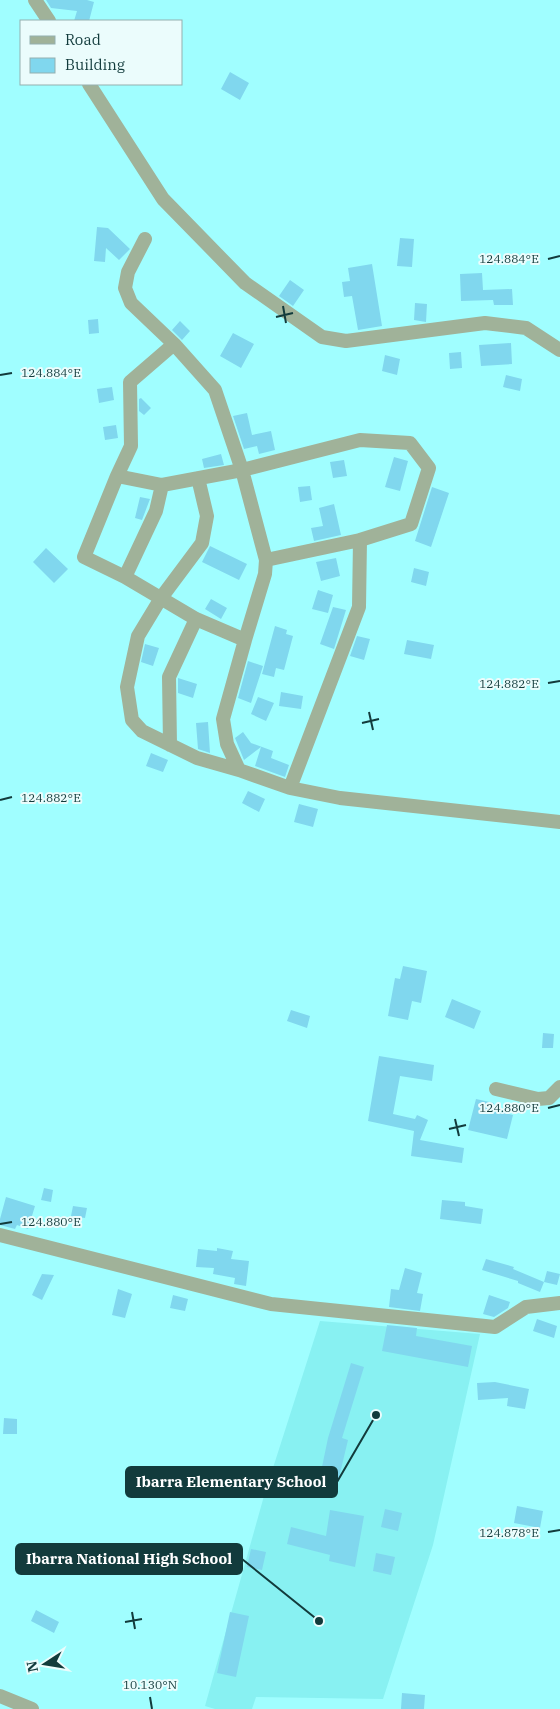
<svg xmlns="http://www.w3.org/2000/svg" width="560" height="1709" viewBox="0 0 560 1709" font-family="'IBM Plex Serif',serif">
<rect width="100%" height="100%" fill="#a0feff"/>
<!-- built -->
<path fill="#88f1f2" d="M320 1321 480 1334 433 1545 383 1699 256 1697 252 1709H215L205 1706 264 1496Z"/>
<!-- building -->
<path fill="#80d7ee" d="M46 0H87L94 2 89 21H74L77 11 51 8Z
M230 72 249 83 240 100 221 89Z
M97 227 108 228 130 249 119 260 106 248 105 262 94 261Z
M400 238 414 239 412 267 397 266Z
M372 264 382 326 358 330 352 296 344 297 342 282 350 281 348 268Z
M482 273 483 290 512 289 513 305H494L493 300 461 301 460 274Z
M290 280 304 290 293 306 279 296Z
M415 303 427 304 426 322 414 320Z
M98 319 99 333 89 334 88 320Z
M180 321 190 331 182 340 172 330Z
M233 333 254 344 241 368 220 356Z
M511 343 512 364 481 366 479 345Z
M461 352 462 368 450 369 449 353Z
M385 355 400 359 397 375 382 371Z
M506 375 522 379 520 391 503 387Z
M112 387 114 400 99 403 97 389Z
M141 398 151 408 144 415 139 411V399Z
M247 413 252 435 271 431 275 450 259 454 257 446 244 449 233 416Z
M116 425 118 438 105 440 103 427Z
M221 454 224 465 204 468 202 459Z
M394 457 408 461 400 491 385 487Z
M344 460 347 476 333 478 330 462Z
M310 486 312 500 300 502 298 487Z
M432 487 449 493 431 547 415 541Z
M140 497 150 499 142 520 135 518Z
M334 504 341 535 314 541 311 528 323 526 319 508Z
M210 546 247 564 239 580 202 562Z
M46 548 68 569 54 583 33 562Z
M336 558 340 576 321 581 316 562Z
M414 568 429 572 426 586 411 582Z
M318 590 333 595 328 613 312 609Z
M211 599 227 608 221 619 205 609Z
M333 607 346 610 334 649 320 644Z
M275 626 287 630 286 634 293 636 284 670 276 668 274 677 262 674Z
M357 636 370 639 364 660 350 656Z
M407 640 434 645 431 659 404 654Z
M145 644 159 648 153 666 141 662Z
M248 661 263 666 251 703 238 698Z
M178 678 197 684 193 698 178 693Z
M281 692 303 696 301 709 279 706Z
M258 697 274 703 266 721 251 714Z
M208 722 210 753 198 749 196 723Z
M243 732 251 743 273 751 271 758 289 765 285 777 255 766 261 747 244 760 235 738Z
M151 753 168 760 163 772 146 766Z
M248 791 265 799 259 812 242 803Z
M299 804 318 809 313 827 294 822Z
M403 966 427 971 421 1003 412 1001 408 1020 388 1016 395 978 400 979Z
M452 999 481 1011 474 1029 445 1017Z
M291 1010 310 1016 307 1028 287 1021Z
M543 1033 554 1034 553 1048H542Z
M379 1056 434 1065 432 1081 400 1076 393 1114 415 1119 417 1115 428 1120 420 1140 464 1148 462 1163 411 1156 414 1131 368 1121Z
M476 1099 494 1103 493 1110 513 1115 507 1139 468 1130Z
M44 1188 53 1190 51 1202 41 1200Z
M6 1197 35 1206 28 1229 17 1225 15 1229 0 1225V1219Z
M442 1200 465 1202V1206L483 1209 481 1224 440 1219Z
M73 1206 87 1208 85 1218 71 1216Z
M217 1248 233 1251 231 1259 249 1261 246 1286 234 1284 235 1278 213 1274 214 1268 196 1267 198 1249 217 1251Z
M486 1259 514 1267 513 1269 544 1282 540 1292 518 1283V1281L482 1270Z
M405 1268 422 1273 417 1293 423 1294 420 1311 389 1307 391 1289 399 1290Z
M547 1271 560 1274 557 1285 544 1282Z
M42 1274 54 1275 42 1300 32 1295Z
M118 1289 132 1294 125 1318 112 1315Z
M173 1295 188 1299 185 1311 170 1308Z
M489 1295 510 1302 508 1308 494 1317 483 1314Z
M537 1319 557 1326 554 1338 533 1331Z
M387 1325 417 1328 416 1336 472 1346 468 1367 382 1351Z
M351 1363 364 1367 342 1438 348 1440 336 1490 318 1486 328 1438Z
M495 1382 529 1389 525 1409 507 1406 508 1398 478 1400 477 1383Z
M4 1418 17 1419V1434H3Z
M517 1506 543 1511 540 1528 514 1523Z
M385 1509 402 1513 398 1531 381 1527Z
M330 1510 364 1516 355 1567 329 1561 330 1555 287 1544 291 1527 326 1536Z
M251 1549 266 1552 262 1570 247 1567Z
M376 1553 395 1557 391 1575 373 1571Z
M36 1610 59 1622 54 1633 31 1621Z
M230 1612 249 1616 236 1677 217 1673Z
M402 1693 425 1695 424 1709H401Z"/>
<g fill="none" stroke-linecap="round" stroke-linejoin="round">
<!-- minor -->
<path stroke="#a0b299" stroke-width="14" d="M35 0 49 21
M89 84 163 199 245 283 322 337 346 341 485 323 526 328 560 350
M145 239 128 272 125 288 131 303 174 344 215 390 242 470 266 560 265 574 245 640 223 719 227 744 239 770 290 788 340 798 560 822
M117 476 131 446 130 382 174 344
M198 478 207 516 202 543 161 598 138 636 127 687 132 720 142 731 197 758 239 770
M266 560 360 540
M125 577 156 511 162 485
M245 640 196 619 125 577 84 557 117 476 162 485 242 470 360 440 410 443 429 468 411 524 360 540 359 607 290 788
M170 745 169 677 196 619
M496 1089 538 1099 549 1098 560 1087
M0 1235 271 1304 495 1327 526 1307 560 1303
M0 1696 32 1709"/>
</g>
<!-- ticks -->
<path fill="none" stroke="#123b3c" stroke-width="2" d="M548 259 560 256M283 306 286 323M276 317 293 313M0 375 12 373M548 683 560 681M369 712 373 730M362 723 379 719M0 800 12 797M548 1108 560 1105M455 1119 459 1136M449 1129 466 1125M0 1224 12 1222M548 1532 560 1530M132 1612 135 1629M125 1622 142 1619M150 1697 152 1709"/>
<g font-size="12" text-anchor="middle" fill="#123b3c" stroke="#ebfcfc" stroke-width="4" stroke-linejoin="round" paint-order="stroke">
<text x="509" y="263">124.884°E</text>
<text x="51" y="377">124.884°E</text>
<text x="509" y="688">124.882°E</text>
<text x="51" y="802">124.882°E</text>
<text x="509" y="1112">124.880°E</text>
<text x="51" y="1226">124.880°E</text>
<text x="509" y="1537">124.878°E</text>
<text x="150" y="1689">10.130°N</text>
</g>
<!-- callouts -->
<path fill="none" stroke="#123b3c" stroke-width="2" d="M376 1415L337 1482M319 1621L242 1559"/>
<g fill="#123b3c" stroke="#ebfcfc" stroke-width="2">
<circle cx="376" cy="1415" r="5"/>
<circle cx="319" cy="1621" r="5"/>
</g>
<g fill="#123b3c" stroke="#123b3c" stroke-width="2">
<rect x="126" y="1467" width="211" height="30" rx="5"/>
<rect x="16" y="1544" width="226" height="30" rx="5"/>
</g>
<g font-size="15" text-anchor="middle" font-weight="bold" fill="#fff">
<text x="231" y="1487">Ibarra Elementary School</text>
<text x="129" y="1564">Ibarra National High School</text>
</g>
<!-- legend -->
<rect x="20" y="20" width="162" height="65" fill="#ebfcfc" stroke="#94afaf"/>
<rect x="30" y="36" width="25" height="8" fill="#a0b299" stroke="#94afaf"/>
<text x="65" y="45" font-size="15" fill="#123b3c">Road</text>
<rect x="30" y="58" width="25" height="15" fill="#80d7ee" stroke="#94afaf"/>
<text x="65" y="70" font-size="15" fill="#123b3c">Building</text>
<!-- north arrow -->
<g transform="translate(45 1664) rotate(258)" stroke="#ebfcfc" stroke-width="4" paint-order="stroke">
<path d="M0-4L9 19L0 12L-9 19Z" fill="#123b3c"/>
<text y="-8" font-size="14" font-weight="bold" text-anchor="middle" fill="#123b3c">N</text>
</g>
</svg>
